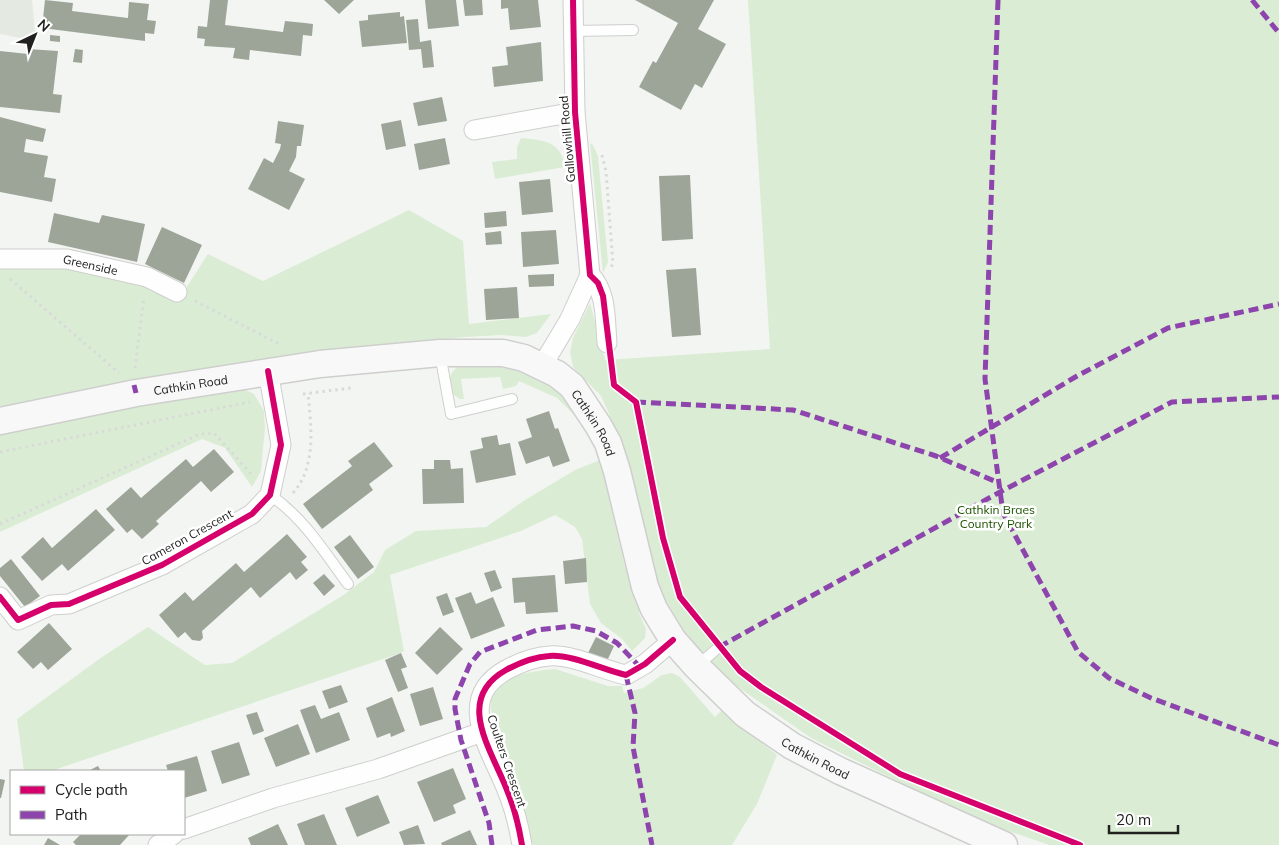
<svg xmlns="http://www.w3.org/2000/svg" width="1279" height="845" viewBox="0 0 1279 845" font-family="Mulish,sans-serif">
<rect width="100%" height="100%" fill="#f3f5f2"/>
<!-- built -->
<path fill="#e4eae2" d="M0 0H32L36 41 0 34Z"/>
<!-- green -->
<path fill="#daedd4" d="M748 0H1279V845H1049L971 818 811 738 718 673 686 634 662 594 653 570 622 443 601 396 573 367 570 352 573 338 590 303 605 360 770 349Z
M521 138C544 140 561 141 565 167L495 179 492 162 517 159V147Z
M590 143 593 145 598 156 608 262 603 273Z
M409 210 463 241 469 324 551 314 537 333 526 337 501 335 465 337 313 353 0 409V268C44 264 110 268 152 284 161 288 170 294 179 299L208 254 263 281Z
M461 364 509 365 553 387 573 407 582 423 557 398 519 381 516 386 503 389 500 377 461 379 464 399H460L451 393C448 379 449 373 461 364Z
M240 387 254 394 264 411 265 428 261 471 252 487 225 448 202 439 0 532V434Z
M600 460 625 567 641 610 639 613 646 629 645 638 632 651 622 639 601 623 590 604 582 539 575 527 555 515 521 531 390 575 404 651 401 653 51 771H24L17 719 102 657 148 627 205 665 232 663 342 596 374 572 385 550 416 531 486 527 525 500 575 470Z
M555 669 608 686H622L624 693 643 688 662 675 672 673 680 677 715 717 722 710 777 755 757 804 732 845H533L492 715C491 711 490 704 491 699 498 674 534 671 555 669Z"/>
<!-- building -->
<path fill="#9da599" d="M45 0 73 3 72 11 128 18 129 2 149 4 147 20 156 21 154 34 145 33V41L42 28Z
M210 0H228L225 25 283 32 285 21 305 23 313 24 312 36 303 35 301 56 250 50 249 60 233 58 235 48 204 46 205 39 197 38 198 26 207 27Z
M324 0H354L339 14Z
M425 0H456L459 26 428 29Z
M463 0H482L483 15 465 16Z
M501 0H538L541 27 510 30 508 8 501 9Z
M635 0H714L698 29 726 44 702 88 695 84 681 110 639 87 653 61 656 63 678 23Z
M400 12V17L404 16 407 43 362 47 359 21 368 20V15Z
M418 19 420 42 431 40 434 67 423 68 421 49 409 50 406 20Z
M50 35 60 36V42L50 41Z
M541 42 543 81 494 87 492 67 508 65 506 47Z
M28 49 58 51 53 94 62 95 60 113 0 107V51L28 54Z
M75 49 83 50 82 63 73 62Z
M442 97 447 121 418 126 413 103Z
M0 117 46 129 43 142 26 139 24 152 48 156 44 177 56 179 52 202 0 192Z
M401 120 406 146 386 150 381 124Z
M278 121 304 125 301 146H297L296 157 289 171 305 179 289 210 248 189 264 158 273 163 280 149 281 144 275 143Z
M445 138 450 164 419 170 414 144Z
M690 175 693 239 662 241 659 176Z
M550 179 553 212 522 215 519 182Z
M506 211 507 226 485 228 484 213Z
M54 213 99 223 102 215 145 224 137 262 48 242Z
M162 227 202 245 184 283 145 264Z
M556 230 559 264 523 267 521 232Z
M501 231 502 244 486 245 485 233Z
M696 268 701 335 672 337 666 270Z
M554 274V286L529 287 528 275Z
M517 287 519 318 486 320 484 289Z
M549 411 555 429 558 428 570 461 553 467 549 456 526 464 518 442 532 437 526 419Z
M497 435 499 445 510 443 516 475 476 483 470 451 483 448 481 438Z
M374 442 393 466 369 484 373 490 322 529 303 504 352 466 348 461Z
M214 449 234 472 211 492 201 481 156 521 159 524 142 539 132 529 127 533 106 509 131 487 141 498 186 459 193 467Z
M434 460H450L451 469 463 468 464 503 423 504 422 469H434Z
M96 509 115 530 68 571 62 564 42 581 21 557 43 537 52 548Z
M287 534 307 557 301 562 308 570 296 580 290 572 260 598 251 587 202 631 203 638 200 641 192 640 185 632 178 638 159 615 185 592 193 601 236 563 244 572Z
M350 535 374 567 358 579 334 547Z
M586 558 587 582 565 584 563 561Z
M11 559 40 596 25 607 0 576V568Z
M495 570 502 588 491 592 484 573Z
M324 574 335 586 324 596 313 583Z
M555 575 558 612 526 614 525 602 514 603 512 578Z
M471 592 476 604 493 597 505 626 471 639 455 598Z
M447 593 454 612 443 616 436 597Z
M49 623 72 649 48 670 41 662 33 669 17 652Z
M440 627 463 649 437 675 415 653Z
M596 637 614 646 607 661 588 653Z
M401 653 407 667 401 669 408 688 398 692 385 660Z
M341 685 348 702 329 709 322 691Z
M433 687 443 719 420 726 410 694Z
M392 697 405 731 391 737 390 733 377 738 366 708Z
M315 705 321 719 339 712 350 740 316 753 300 710Z
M257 712 264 731 253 735 246 715Z
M298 724 310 754 276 767 264 738Z
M239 742 250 775 222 784 211 751Z
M197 756 207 791 184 798V771H168L166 765Z
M98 766 101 771H88Z
M453 768 466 799 453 805 456 813 434 822 417 782Z
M0 779 5 780 1 798H0Z
M378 795 390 823 357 837 345 808Z
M324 814 337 845H305L297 824Z
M278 824 288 845H251L248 838Z
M418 825 425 844 404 845 399 832Z
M470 830 477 845H442L441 843Z
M81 834H130L120 845H76L73 842Z
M48 838 60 845H44Z"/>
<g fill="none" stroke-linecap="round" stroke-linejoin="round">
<defs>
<path id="lane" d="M573 31 633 30
M440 354 451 414 512 399
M270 495C303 517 325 553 348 584
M697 666 719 647"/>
<g id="street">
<path d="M474 130 575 112"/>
<path id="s1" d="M0 259H67L147 277 177 292"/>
<path d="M590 275C607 292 605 320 607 343"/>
<path d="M542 366 570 319 590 275 575 112 573 0"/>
<path d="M0 597 18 620 51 605 69 604 162 565 252 514 270 495 281 445 268 371"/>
<path d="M184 829 273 798 378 769 482 732"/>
<path d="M158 845 174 834"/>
<path d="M522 845C519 827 514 807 507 790 491 749 454 699 506 670 519 663 533 657 549 656 572 654 603 670 626 675L645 664 673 640"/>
</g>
<g id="secondary">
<path id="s2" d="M0 421 136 393 320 364 440 353H503L524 358 557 374 572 386 598 425 608 443 617 471 645 587 654 609 673 640 696 666 745 714 792 746 840 771 1004 845"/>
</g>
</defs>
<!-- lane casing -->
<use href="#lane" stroke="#cecfcd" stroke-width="12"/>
<!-- street casing -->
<use href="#street" stroke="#cecfcd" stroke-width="21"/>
<!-- secondary casing -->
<use href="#secondary" stroke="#cecfcd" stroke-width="29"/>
<!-- path -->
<path stroke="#d9dad8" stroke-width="3" stroke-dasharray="2.5 4" stroke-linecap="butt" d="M602 155 606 171 613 264 611 267
M10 279 119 373
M195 301 281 345
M135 368 144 297
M303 394 351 388
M0 452 250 402
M293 493C317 466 311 426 308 393
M0 524 200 434 214 433 253 476"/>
<!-- lane -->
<use href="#lane" stroke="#fdfefd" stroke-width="10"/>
<!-- street -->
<use href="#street" stroke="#fdfefd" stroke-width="19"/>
<!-- secondary -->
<use href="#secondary" stroke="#f9f8f9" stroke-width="26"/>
<!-- quiet -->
<path stroke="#8e44ad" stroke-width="5" stroke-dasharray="10 5" stroke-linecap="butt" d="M998 0 985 379 1003 513 1078 652 1109 678 1151 698 1279 745
M1252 0 1279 33
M134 385 136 393
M636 402 793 410 936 456 999 483
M940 458 1077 376 1168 328 1279 304
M719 647 1000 492 1172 402 1279 397
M626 675 635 713 633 747 652 845
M492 845 489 823 461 740 455 709V699L470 664 480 652 537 630 573 626 596 631 617 643 640 667"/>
<defs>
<path id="cycleway" d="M573 0 575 112 590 275 598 283 603 296 614 385 636 402 663 538 680 597 740 671 761 687 900 774 1080 845
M0 597 18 620 51 605 69 604 162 565 252 514 270 495 281 445 268 371
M522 845C519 827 514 807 507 790 491 749 454 699 506 670 519 663 533 657 549 656 572 654 603 670 626 675L645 664 673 640"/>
</defs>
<!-- cycleway casing -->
<use href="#cycleway" stroke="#fff" stroke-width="9"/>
<!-- cycleway -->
<use href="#cycleway" stroke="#d6006c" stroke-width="6"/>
</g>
<g text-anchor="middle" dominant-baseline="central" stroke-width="5" stroke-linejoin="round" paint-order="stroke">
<!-- street labels -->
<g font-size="12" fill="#212220" stroke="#fff">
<text transform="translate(567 139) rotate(-95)">Gallowhill Road</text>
<text stroke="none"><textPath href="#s1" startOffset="91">Greenside</textPath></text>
<text stroke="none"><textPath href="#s2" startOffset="194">Cathkin Road</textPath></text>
<text stroke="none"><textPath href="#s2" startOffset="629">Cathkin Road</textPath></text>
<text transform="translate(187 537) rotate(-29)">Cameron Crescent</text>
<text stroke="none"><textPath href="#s2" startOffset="1049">Cathkin Road</textPath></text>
<text transform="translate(507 761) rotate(71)">Coulters Crescent</text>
</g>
<!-- park labels -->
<g font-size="12" fill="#1c5300" stroke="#fff">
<text x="996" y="509">Cathkin Braes<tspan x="996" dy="14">Country Park</tspan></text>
</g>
</g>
<!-- legend -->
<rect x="10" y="770" width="175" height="65" fill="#ffffff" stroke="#a6a7a6"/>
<rect x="20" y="786" width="25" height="8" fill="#d6006c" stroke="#a6a7a6"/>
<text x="55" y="795" font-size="15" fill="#212220">Cycle path</text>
<rect x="20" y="811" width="25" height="8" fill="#8e44ad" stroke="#a6a7a6"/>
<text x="55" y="820" font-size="15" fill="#212220">Path</text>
<!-- north arrow -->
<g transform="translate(35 35) rotate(43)" stroke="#ffffff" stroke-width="4" paint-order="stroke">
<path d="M0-4L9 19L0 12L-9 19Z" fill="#212220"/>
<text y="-8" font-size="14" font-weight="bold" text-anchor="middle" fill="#212220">N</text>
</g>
<!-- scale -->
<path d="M1109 825v8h69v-8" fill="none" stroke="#212220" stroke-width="2.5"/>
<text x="1116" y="825" font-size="15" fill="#212220" stroke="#ffffff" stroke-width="4" paint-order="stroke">20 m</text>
</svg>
